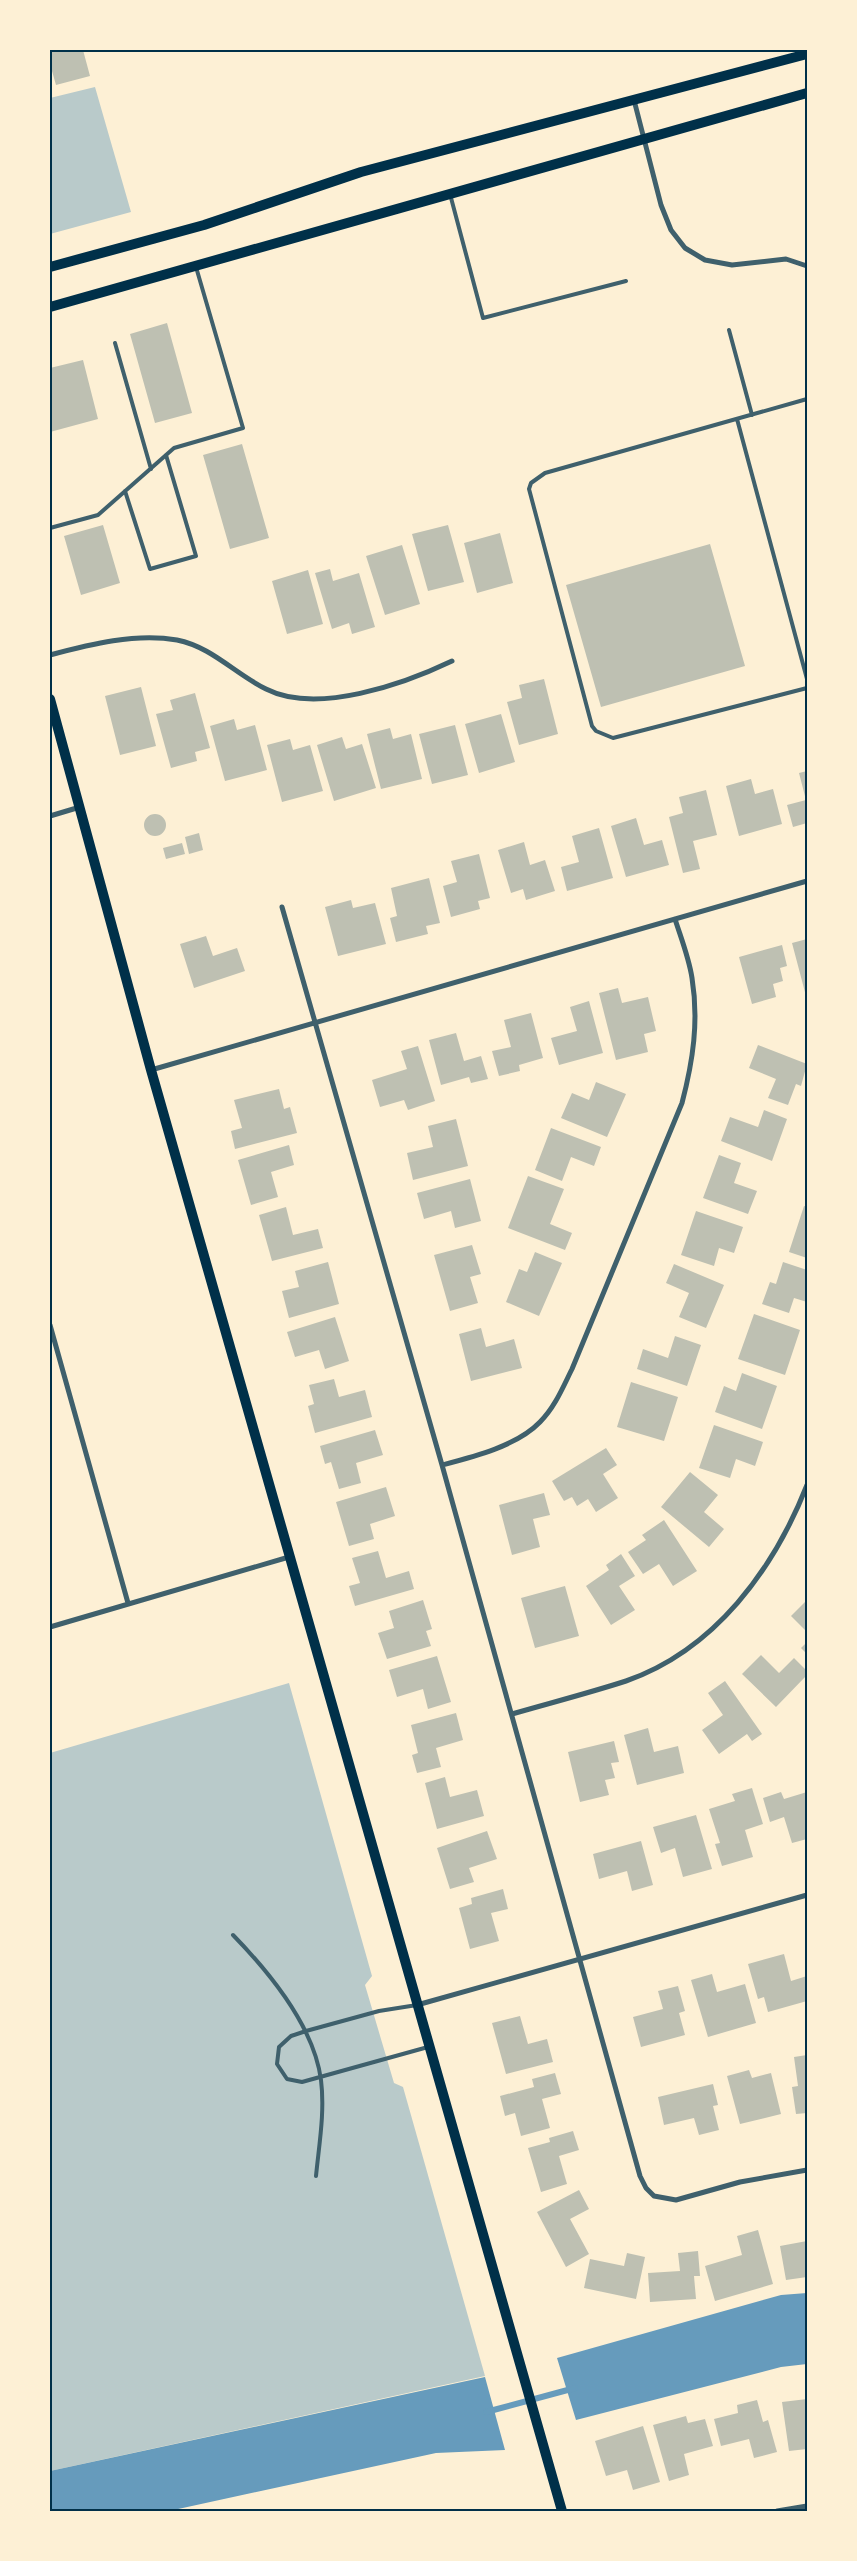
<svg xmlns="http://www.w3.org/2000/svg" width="857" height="2561" viewBox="0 0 857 2561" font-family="'IBM Plex Serif',serif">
<rect width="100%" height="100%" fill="#fdf0d5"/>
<!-- green -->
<path fill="#b9caca" d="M95 87 131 212 50 234V98Z
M289 1683 372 1976 365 1985 394 2083 403 2087 485 2376 50 2471V1753Z"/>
<!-- water -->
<path fill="#669bbc" d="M807 2293V2364L781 2367 576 2420 557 2358 781 2295Z
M485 2377 505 2450 436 2453 169 2511H50V2471Z"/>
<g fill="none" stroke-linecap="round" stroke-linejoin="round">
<!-- stream -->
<path stroke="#669bbc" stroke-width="6" d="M486 2412 575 2388"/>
</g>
<!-- building -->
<path fill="#bec0b2" d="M50 50H83L90 76 56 85 50 64Z
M167 323 192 413 155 423 130 334Z
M83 360 98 419 50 432V368Z
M242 444 269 538 230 549 203 455Z
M103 525 120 583 81 595 64 536Z
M448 525 464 582 428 591 412 534Z
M500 533 513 583 477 593 464 543Z
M710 544 745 666 601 707 566 585Z
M402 545 420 604 385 615 366 556Z
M330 569 333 581 359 573 375 627 352 634 349 623 332 629 315 573Z
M308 570 323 624 287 634 272 581Z
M544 679 558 734 519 745 507 702 522 698 519 685Z
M141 687 156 746 120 755 105 696Z
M195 693 210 748 195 752 197 761 171 768 156 714 173 710 170 700Z
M501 714 515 762 479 773 465 724Z
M234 719 237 730 255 725 267 770 225 781 210 726Z
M455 725 468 775 432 784 419 734Z
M390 728 393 739 411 734 422 779 381 789 367 734Z
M342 737 346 749 362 744 376 788 334 801 317 745Z
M290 739 293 750 310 745 323 791 282 802 267 745Z
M807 771V823L793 827 787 805 806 800 799 773Z
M751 779 755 794 773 789 782 824 739 836 726 786Z
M706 790 717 835 693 841 700 869 683 873 669 817 683 813 679 797Z
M144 825a11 11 0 1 1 22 0a11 11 0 1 1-22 0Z
M636 818 644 845 662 840 669 865 626 877 611 826Z
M599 828 613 878 567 891 561 867 579 862 572 836Z
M199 833 203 850 189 854 185 837Z
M524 842 530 865 545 860 555 891 526 900 523 889 511 893 498 850Z
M182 843 185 854 166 859 163 848Z
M479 854 490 898 478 901 480 909 451 917 443 886 457 882 451 861Z
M429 878 440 923 426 926 428 934 396 942 390 918 397 916 391 888Z
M351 900 353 908 375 903 386 944 338 956 325 907Z
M206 936 213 956 237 948 245 971 194 988 180 944Z
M807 939V996H806L792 943Z
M782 945 787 966 780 968 783 981 773 984 776 997 752 1004 739 957Z
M618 988 622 1003 648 997 656 1031 644 1034 648 1052 616 1060 599 993Z
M589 1001 603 1053 559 1065 551 1038 577 1031 570 1007Z
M531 1013 543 1058 519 1065 520 1071 499 1076 492 1051 511 1047 504 1020Z
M456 1033 464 1061 481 1056 488 1079 471 1083 469 1077 441 1085 429 1040Z
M758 1045 807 1064 801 1086 796 1084 788 1105 768 1098 776 1079 749 1068Z
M418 1046 435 1101 408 1110 404 1100 380 1107 372 1080 407 1069 401 1051Z
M596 1082 626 1094 607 1137 561 1118 572 1093 589 1100Z
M279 1089 284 1109 290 1107 297 1133 235 1149 231 1131 242 1128 234 1100Z
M764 1110 787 1119 772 1161 721 1141 730 1117 758 1127Z
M456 1119 468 1166 413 1180 407 1153 433 1147 428 1126Z
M551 1128 601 1147 594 1166 571 1157 562 1181 535 1170Z
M289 1145 294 1165 271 1172 278 1197 251 1205 238 1160Z
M719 1155 741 1163 734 1183 757 1191 748 1214 703 1198Z
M528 1176 564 1189 550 1224 572 1233 565 1250 508 1228Z
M470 1179 481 1221 455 1228 451 1211 424 1219 417 1193Z
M804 1206 807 1207V1258L789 1252Z
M286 1207 293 1235 318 1229 323 1248 272 1261 259 1215Z
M696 1211 743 1227 734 1253 719 1248 714 1266 681 1255Z
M472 1245 481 1274 470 1277 478 1303 450 1311 434 1255Z
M535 1252 562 1263 539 1316 506 1302 519 1269 527 1272Z
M328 1262 339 1304 289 1318 282 1291 299 1287 295 1271Z
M783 1262 807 1270V1302L794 1298 789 1313 762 1304 770 1282 776 1284Z
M674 1264 724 1285 706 1328 679 1317 689 1293 666 1283Z
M754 1314 800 1330 785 1375 738 1359Z
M335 1317 349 1361 325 1369 319 1350 295 1357 287 1332Z
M481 1328 486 1347 514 1339 522 1368 471 1381 459 1334Z
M675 1336 701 1345 687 1386 637 1369 643 1349 668 1358Z
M742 1373 777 1386 762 1429 715 1412 724 1386 736 1391Z
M334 1379 339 1397 365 1390 372 1417 315 1433 308 1406 314 1404 309 1385Z
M631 1382 678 1397 664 1441 617 1427Z
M714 1425 763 1442 755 1466 736 1459 730 1478 699 1468Z
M375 1430 383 1455 356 1463 361 1483 339 1489 331 1462 325 1464 320 1446Z
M606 1448 617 1465 603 1474 618 1498 596 1512 588 1499 577 1506 572 1497 564 1501 552 1481Z
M690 1472 718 1495 704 1512 724 1529 709 1547 661 1507Z
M386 1487 395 1516 370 1524 374 1539 349 1546 336 1502Z
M544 1493 550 1515 533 1519 540 1547 512 1555 499 1505Z
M664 1520 697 1571 673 1586 659 1564 643 1574 628 1552 646 1540 642 1535Z
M378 1551 386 1578 409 1571 414 1589 355 1606 349 1586 360 1583 352 1558Z
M621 1554 635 1576 619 1586 635 1610 611 1625 586 1586 609 1570 606 1565Z
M565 1586 579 1636 535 1648 521 1598Z
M423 1600 432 1629 426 1631 431 1646 387 1659 378 1633 394 1628 389 1611Z
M807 1600V1632L791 1616Z
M807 1642V1654L801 1648Z
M761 1655 779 1673 794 1658 807 1671V1675L776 1707 742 1674Z
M437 1656 451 1702 428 1709 423 1689 397 1697 389 1670Z
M725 1681 762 1734 752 1741 747 1734 719 1754 702 1730 723 1715 708 1693Z
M456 1713 463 1740 436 1748 441 1767 417 1773 412 1755 418 1753 411 1725Z
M648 1728 654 1752 678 1746 684 1773 637 1785 624 1735Z
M614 1741 619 1762 611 1763 615 1778 605 1780 609 1795 580 1802 568 1752Z
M445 1777 450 1797 477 1790 484 1816 437 1829 425 1783Z
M752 1788 763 1824 745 1830 753 1857 722 1866 715 1844 720 1843 709 1809 735 1801 732 1794Z
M781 1792 784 1799 807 1792V1839L792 1843 784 1817 770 1822 763 1798Z
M696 1815 712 1869 683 1877 675 1848 661 1853 653 1827Z
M487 1831 497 1859 469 1868 474 1882 450 1889 437 1848Z
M641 1841 653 1885 632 1891 627 1871 599 1879 593 1854Z
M503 1889 508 1909 491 1913 499 1941 470 1949 459 1908 472 1904 471 1898Z
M784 1954 791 1981 807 1976V2001L768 2012 764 1997 758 1999 748 1964Z
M712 1974 717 1992 745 1984 756 2023 708 2037 691 1980Z
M678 1986 685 2011 679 2013 685 2035 641 2047 633 2017 663 2009 658 1991Z
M520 2016 528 2044 547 2039 553 2062 506 2074 492 2023Z
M807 2055V2113L796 2114 792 2087 798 2086 794 2057Z
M749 2070 752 2078 771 2073 781 2114 740 2124 727 2076Z
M555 2073 561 2094 542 2099 550 2128 521 2136 515 2113 505 2116 500 2096 534 2087 532 2079Z
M713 2084 718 2105 713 2106 719 2130 699 2135 694 2118 664 2125 658 2097Z
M573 2131 579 2150 559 2156 567 2184 541 2192 528 2148 550 2142 549 2138Z
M579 2190 589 2209 570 2219 589 2254 566 2267 537 2212Z
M758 2230 773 2284 715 2301 705 2266 742 2255 737 2236Z
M807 2241V2277L786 2280 780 2246Z
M698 2251 700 2276H694L696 2299 650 2302 648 2273 680 2271 678 2253Z
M627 2253 645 2257 636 2299 584 2288 590 2259 624 2266Z
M807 2399V2427H805L807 2449 789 2451 782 2402Z
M757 2400 763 2422 768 2420 777 2452 754 2458 749 2439 721 2446 714 2419 738 2413 737 2405Z
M686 2416 688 2423 705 2419 713 2446 684 2454 689 2475 669 2481 653 2425Z
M643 2426 660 2482 633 2490 627 2470 606 2476 595 2441Z"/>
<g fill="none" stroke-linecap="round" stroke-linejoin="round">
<!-- service -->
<path stroke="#3f606c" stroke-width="4" d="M450 194 483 318 626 281
M729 330 752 415
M115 343 151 469
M807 399 545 473 531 483 529 489 592 726 596 731 613 738 807 688
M737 419 807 679
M125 491 150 569 196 556 166 455
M50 528 98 515 174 448 243 428 196 267
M233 1935C270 1973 314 2026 321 2080 325 2112 319 2145 316 2176
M417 2005 379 2011 306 2031 291 2036 279 2047 277 2064 287 2079 302 2082 428 2047"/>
<!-- minor -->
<path stroke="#3f606c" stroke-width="5" d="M634 100 661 205 671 230 685 248 705 260 732 265 786 259 807 266
M50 655C91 644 135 633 177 640 212 647 235 674 266 689 317 715 404 684 452 661
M50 816 80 807
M282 907 442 1465 640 2176 646 2188 654 2196 676 2200 740 2182 807 2170
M151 1070 807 881
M50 1325 128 1603
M442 1465C473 1457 517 1446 540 1422 555 1407 563 1387 572 1369L682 1103C693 1061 699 1021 692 978 689 958 681 938 675 919
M50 1627 289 1557
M512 1714C550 1703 589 1693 626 1681 715 1650 774 1569 807 1485
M417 2005 807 1895
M777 2511 807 2506"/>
<!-- secondary -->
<path stroke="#003049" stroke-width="10" d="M50 267 204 225 361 172 807 54
M50 307 807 93
M50 699 151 1070 562 2511"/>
</g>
<!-- border -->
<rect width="857" height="2561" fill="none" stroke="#fdf0d5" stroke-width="102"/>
<rect x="51" y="51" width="755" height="2459" fill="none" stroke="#003049" stroke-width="2"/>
</svg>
